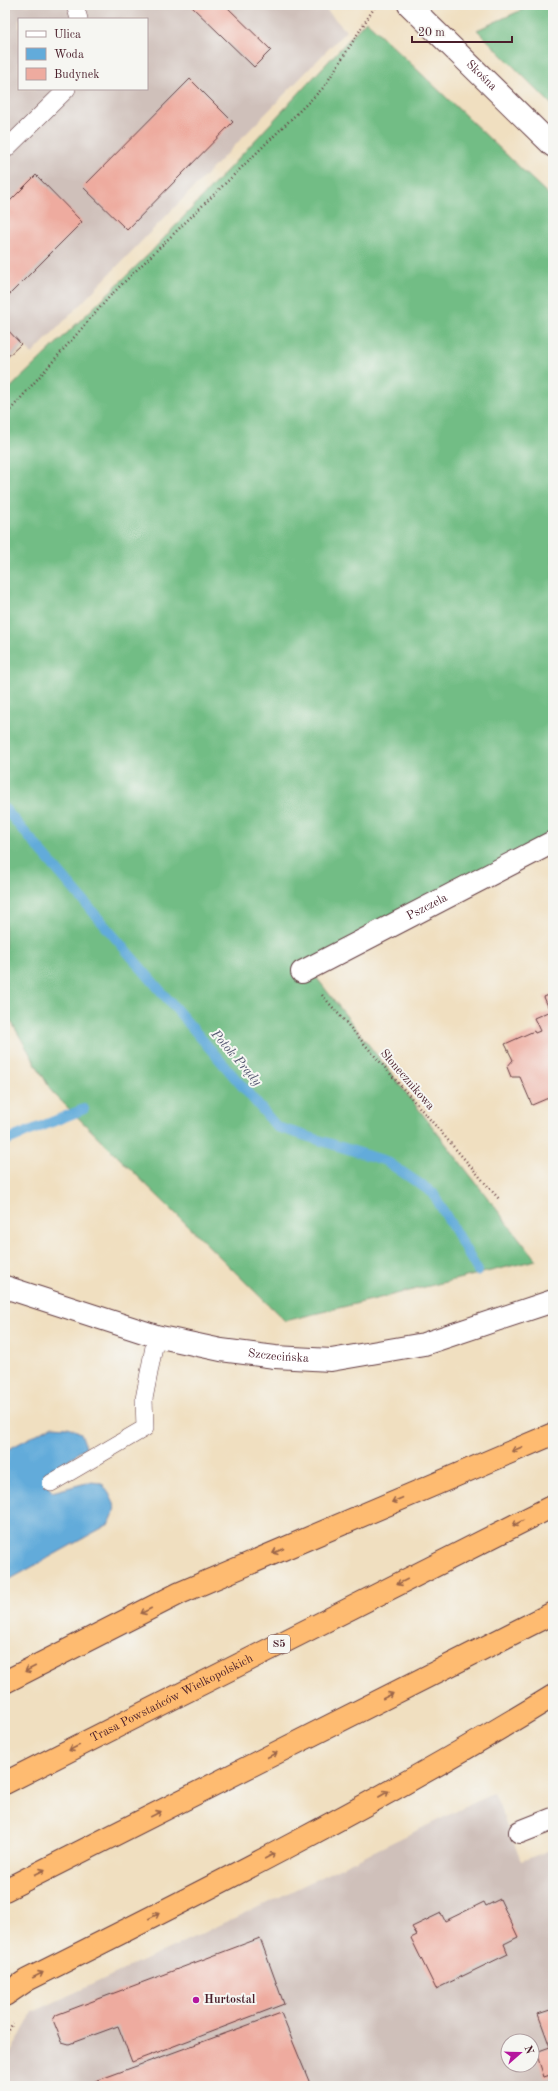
<svg xmlns="http://www.w3.org/2000/svg" width="558" height="2091" viewBox="0 0 558 2091" font-family="'Old Standard TT',serif">
<rect width="100%" height="100%" fill="#f6f6f2"/>
<filter id="ink" filterUnits="userSpaceOnUse"><feTurbulence type="fractalNoise" baseFrequency=".025" numOctaves="2"/><feDisplacementMap in="SourceGraphic" scale="8" xChannelSelector="R" yChannelSelector="G"/><feConvolveMatrix kernelMatrix="1 2 1 2 8 2 1 2 1" color-interpolation-filters="sRGB"/></filter>
<filter id="wash" filterUnits="userSpaceOnUse"><feTurbulence type="fractalNoise" baseFrequency=".012" numOctaves="4" result="noise"/><feDisplacementMap in="SourceGraphic" scale="16" xChannelSelector="R" yChannelSelector="G"/><feGaussianBlur stdDeviation="0.9" result="paint"/><feColorMatrix in="noise" values="0 0 0 0 0 0 0 0 0 0 0 0 0 0 0 0 0 1.4 0 .05"/><feComposite in="paint" operator="in"/></filter>
<g filter="url(#wash)">
<rect width="100%" height="100%" fill="#f0dfc0"/>
<!-- industrial -->
<path fill="#cfc0ba" fill-rule="evenodd" d="M5 5H322L346 31 32 354 25 346 5 365ZM19 19H147V89H19Z
M494 1793 521 1861 553 1849V2086H5V2063L33 2012 265 1904ZM508 2041H532V2065H508Z"/>
<!-- forest -->
<path fill="#72bd85" stroke="#5e6e58" d="M533 5H553V106L477 30Z
M366 21 553 199V856L545 846 309 968 536 1260 285 1321 52 1092 5 1011V393L151 252Z"/>
<!-- water -->
<path fill="#62abda" stroke="#566582" d="M52 1426 68 1427 81 1433 86 1447 43 1478 52 1492 90 1482 102 1483C113 1501 120 1503 109 1524L5 1582V1451Z"/>
<g fill="none" stroke-linecap="round" stroke-linejoin="round">
<!-- stream -->
<path stroke="#62abda" stroke-width="10" d="M5 809 277 1127 386 1161 433 1193 478 1271
M5 1141 84 1109"/>
</g>
<g id="blocks">
<!-- building -->
<path fill="#eeab9f" d="M190 5H225L271 50 254 67Z
M190 79 233 122 127 230 83 187Z
M36 175 82 222 5 299V206Z
M5 327 21 344 5 359Z
M553 993V1096L532 1105 520 1077H511L507 1067 513 1060 505 1044 534 1031 535 1033 540 1031 534 1018 550 1011 544 997Z
M500 1899 518 1937 504 1944 508 1954 436 1989 411 1938 417 1935 412 1927 441 1913 445 1921 484 1902 486 1906Z
M260 1938 284 2004 132 2062 118 2026 69 2044 62 2042 53 2020 56 2015Z
M553 2009V2074L544 2077 536 2052 550 2047 538 2014Z
M281 2013 311 2086H82Z"/>
</g>
</g>
<g filter="url(#ink)">
<use href="#blocks" fill-opacity="0" stroke="#633c41" stroke-width="1"/>
<g fill="none" stroke-linecap="round" stroke-linejoin="round">
<defs>
<path id="service" d="M75 5 79 19
M5 150 67 89
M51 1483 145 1428 144 1399 156 1336"/>
<g id="minor">
<path id="s1" d="M409 5 553 146"/>
<path id="s2" d="M302 972 553 842"/>
<path id="s3" d="M5 1287 156 1336 221 1350 275 1357 331 1360 424 1344 553 1301"/>
<path d="M520 1832 553 1819"/>
</g>
<g id="motorway">
<path d="M5 1682 180 1593 553 1434"/>
<path id="s4" d="M5 1783 553 1506"/>
<path d="M5 1890 553 1613"/>
<path d="M5 1995 27 1980C205 1891 383 1801 553 1696"/>
</g>
</defs>
<!-- service casing -->
<use href="#service" stroke="#633c41" stroke-width="18"/>
<!-- minor casing -->
<use href="#minor" stroke="#633c41" stroke-width="24"/>
<!-- motorway casing -->
<use href="#motorway" stroke="#633c41" stroke-width="24"/>
<!-- path -->
<path stroke="#633c41" stroke-width="2.5" stroke-dasharray="1 3" stroke-linecap="butt" d="M5 416 112 294 324 87 376 5
M322 995 499 1199
M5 2037 13 2023"/>
<!-- service -->
<use href="#service" stroke="#fff" stroke-width="17"/>
<!-- minor -->
<use href="#minor" stroke="#fff" stroke-width="22"/>
<!-- motorway -->
<use href="#motorway" stroke="#febb71" stroke-width="22"/>
</g>
<!-- one-way arrows -->
<defs><path id="oneway-shaft" d="M-6 0H5M1.5-3L5.5 0L1.5 3" fill="none" stroke-width="1.6" stroke-linecap="round" stroke-linejoin="round"/></defs>
<g stroke="#9b654a">
<use href="#oneway-shaft" transform="translate(517 1449) rotate(157)"/>
<use href="#oneway-shaft" transform="translate(397 1500) rotate(157)"/>
<use href="#oneway-shaft" transform="translate(518 1523) rotate(153)"/>
<use href="#oneway-shaft" transform="translate(278 1551) rotate(157)"/>
<use href="#oneway-shaft" transform="translate(402 1582) rotate(153)"/>
<use href="#oneway-shaft" transform="translate(146 1611) rotate(153)"/>
<use href="#oneway-shaft" transform="translate(30 1669) rotate(153)"/>
<use href="#oneway-shaft" transform="translate(388 1696) rotate(-27)"/>
<use href="#oneway-shaft" transform="translate(74 1748) rotate(153)"/>
<use href="#oneway-shaft" transform="translate(272 1755) rotate(-27)"/>
<use href="#oneway-shaft" transform="translate(384 1794) rotate(-30)"/>
<use href="#oneway-shaft" transform="translate(156 1814) rotate(-27)"/>
<use href="#oneway-shaft" transform="translate(270 1856) rotate(-28)"/>
<use href="#oneway-shaft" transform="translate(40 1872) rotate(-27)"/>
<use href="#oneway-shaft" transform="translate(154 1916) rotate(-27)"/>
<use href="#oneway-shaft" transform="translate(38 1975) rotate(-27)"/>
</g>
</g>
<!-- markers -->
<circle fill="#b5179e" stroke="#f6f6f2" stroke-width="1.5" cx="196" cy="2000" r="4"/>
<g text-anchor="middle" dominant-baseline="central" stroke-width="4" stroke-linejoin="round" paint-order="stroke">
<!-- shield labels -->
<rect fill="#f6f6f2" stroke="#7e6067" stroke-width="1" x="268" y="1635" width="22" height="18" rx="3"/>
<g font-size="11" font-weight="bold" fill="#4a1f2b">
<text x="279" y="1644">S5</text>
</g>
<!-- street labels -->
<g font-size="12" fill="#4a1f2b" stroke="#f6f6f2">
<text stroke="none"><textPath href="#s1" startOffset="101">Skośna</textPath></text>
<text stroke="none"><textPath href="#s2" startOffset="141">Pszczela</textPath></text>
<text transform="translate(407 1080) rotate(49)">Słonecznikowa</text>
<text stroke="none"><textPath href="#s3" startOffset="283">Szczecińska</textPath></text>
<text stroke="none"><textPath href="#s4" startOffset="187">Trasa Powstańców Wielkopolskich</textPath></text>
</g>
<!-- poi labels -->
<g font-size="12" font-weight="bold" fill="#4a1f2b" stroke="#f6f6f2" text-anchor="start">
<text x="204" y="2000">Hurtostal</text>
</g>
<!-- water labels -->
<g font-size="13" font-style="italic" fill="#545771" stroke="#f6f6f2">
<text transform="translate(236 1058) rotate(49)">Potok Prądy</text>
</g>
</g>
<!-- margin -->
<rect width="558" height="2091" fill="none" stroke="#f6f6f2" stroke-width="20"/>
<!-- legend -->
<rect x="18" y="18" width="130" height="72" fill="#f6f6f2" stroke="#b1a0a2"/>
<rect x="26" y="31" width="20" height="6" fill="#ffffff" stroke="#b1a0a2"/>
<text x="54" y="38" font-size="12" fill="#4a1f2b">Ulica</text>
<rect x="26" y="48" width="20" height="12" fill="#62abda" stroke="#b1a0a2"/>
<text x="54" y="58" font-size="12" fill="#4a1f2b">Woda</text>
<rect x="26" y="68" width="20" height="12" fill="#eeab9f" stroke="#b1a0a2"/>
<text x="54" y="78" font-size="12" fill="#4a1f2b">Budynek</text>
<!-- north arrow -->
<g transform="translate(520 2053) rotate(70)"><circle r="19" fill="#f6f6f2" stroke="#b1a0a2"/>
<path d="M0-3L7 15L0 10L-7 15Z" fill="#b5179e"/>
<text y="-6" font-size="11" font-weight="bold" text-anchor="middle" fill="#4a1f2b">N</text>
</g>
<!-- scale -->
<path d="M412 36v6h100v-6" fill="none" stroke="#4a1f2b" stroke-width="2"/>
<text x="418" y="36" font-size="12" fill="#4a1f2b" stroke="#f6f6f2" stroke-width="3" paint-order="stroke">20 m</text>
</svg>
